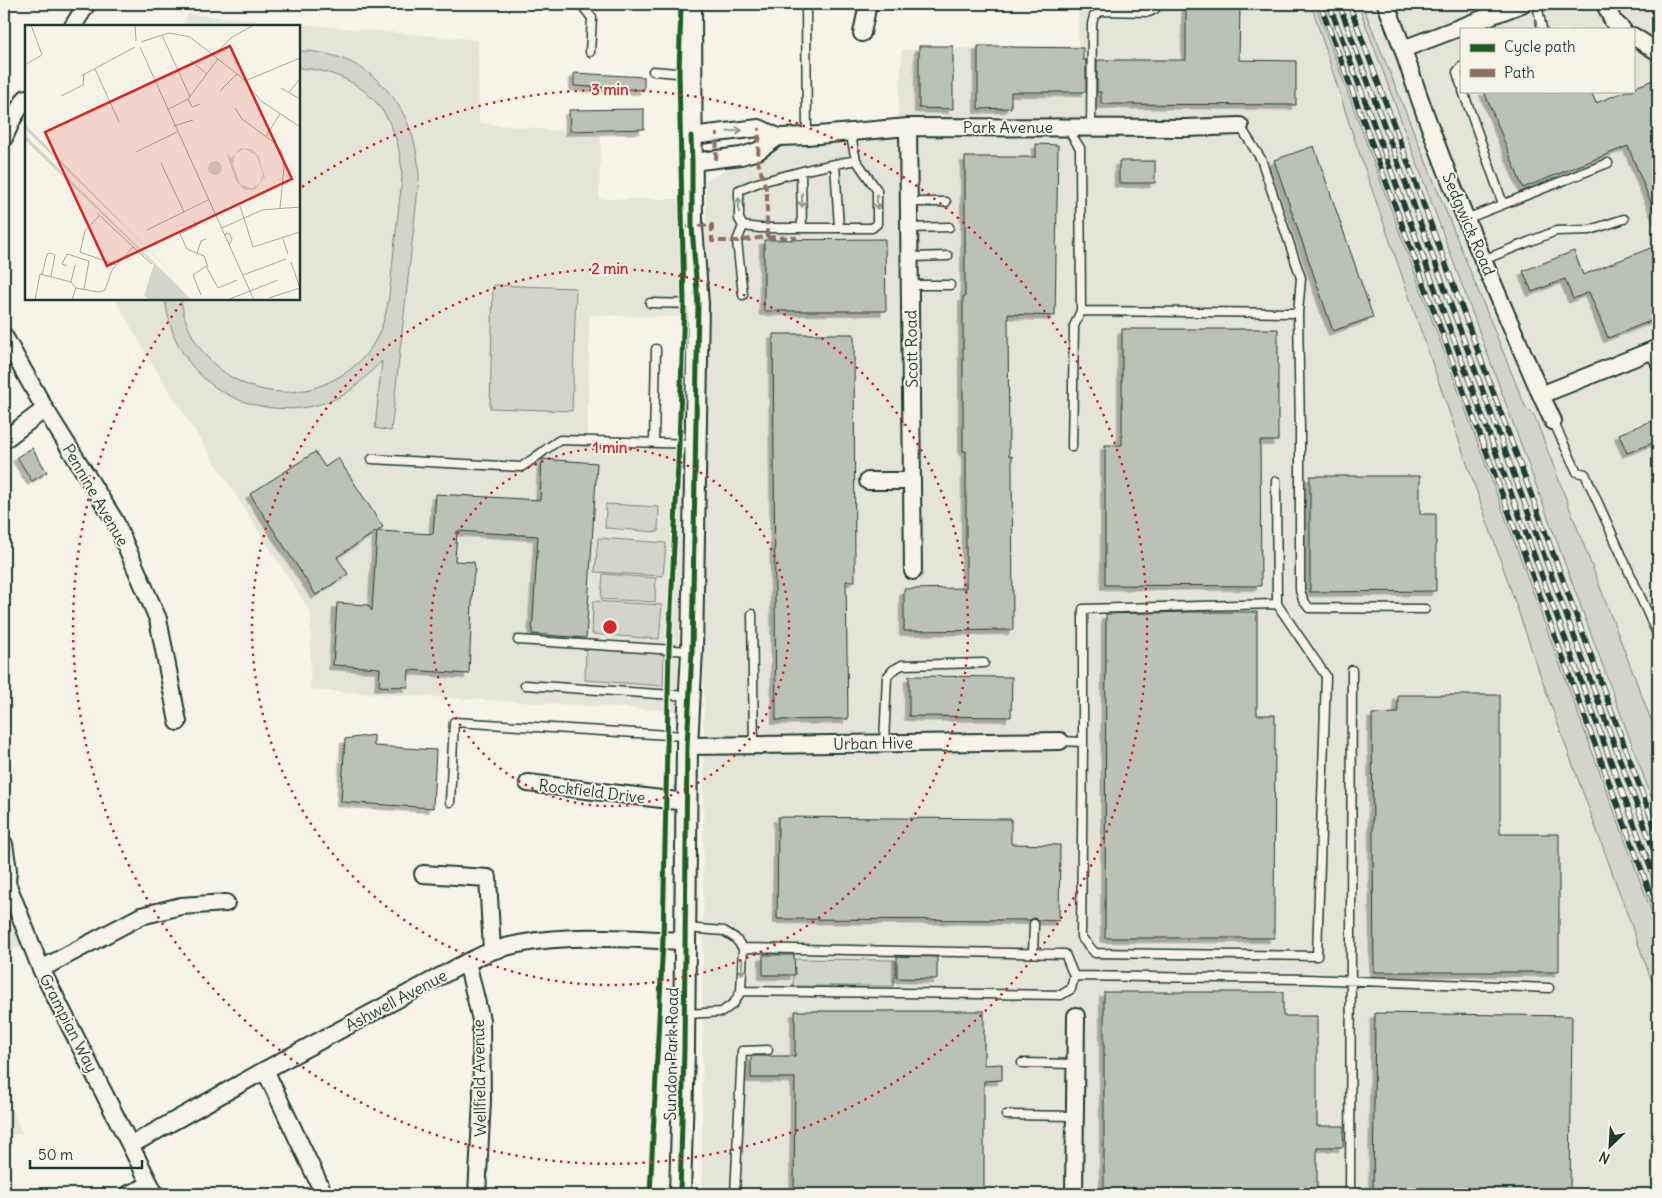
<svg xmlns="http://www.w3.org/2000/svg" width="1662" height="1198" viewBox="0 0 1662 1198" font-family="Delius,sans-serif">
<defs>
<filter id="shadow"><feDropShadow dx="-4.5" dy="4.5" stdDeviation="0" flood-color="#0004"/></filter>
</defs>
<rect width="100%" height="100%" fill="#f7f3e8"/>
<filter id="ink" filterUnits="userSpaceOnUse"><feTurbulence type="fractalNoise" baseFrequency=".02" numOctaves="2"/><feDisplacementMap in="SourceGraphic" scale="10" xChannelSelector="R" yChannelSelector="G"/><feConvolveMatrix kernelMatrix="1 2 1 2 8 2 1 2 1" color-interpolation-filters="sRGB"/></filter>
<g filter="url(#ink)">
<!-- built -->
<path fill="#e5e4d9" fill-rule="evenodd" d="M1078 4H1658V1194H702L706 180 779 145 897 131 902 50 1078 45ZM1461 29H1633V91H1461Z
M188 14 478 40 479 123 601 135 599 199H682V317L590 315 587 437 684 441 677 711 310 690 311 613 151 362 115 299H299V26H183Z
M4 902 11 908 23 945 4 955Z
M4 1095 23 1134 4 1136Z"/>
<!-- green -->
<path fill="#d3d5ca" stroke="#79897f" d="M1311 4H1315L1658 929V998L1548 697 1351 129Z
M1358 4H1362L1525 406 1534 415 1658 738V815Z
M299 51C372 51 419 110 419 180L391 431 375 428 382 361C370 372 359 385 345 394 291 424 215 407 183 353 172 336 168 318 165 299H181C190 373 270 415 335 379 351 371 365 358 374 343 389 317 390 288 393 258 396 232 399 205 402 179 401 114 364 72 299 68Z
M493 285 576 288 572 411 490 408Z
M606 504 659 507 658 532 605 528Z
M598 538 666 543 663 576 595 572Z
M603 574 656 578 655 602 601 599Z
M593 601 662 605 659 639 592 634Z
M586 648 664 653 663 686 585 680Z
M794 959 895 960 896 970 893 986H793Z"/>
<!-- building -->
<path fill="#bbc1b6" stroke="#1f3d34" filter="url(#shadow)" d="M1186 4H1240L1239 60 1296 61V105L1101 104V92H1097V60H1186Z
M919 46H953V109L919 108Z
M978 46H1011V47L1083 48V60H1086V92H1011V108L978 109Z
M574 73 644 77V90L574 86Z
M1658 78V220L1628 146 1523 188 1484 91H1591L1596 103 1626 91H1633V88Z
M644 109V129L570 131 569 110Z
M1036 144 1058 145 1055 316 1008 314 1009 456H1012L1013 630 904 631V589L966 588V451H963V297H965V157H1036Z
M1314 146 1373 317 1333 331 1274 160Z
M1119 161H1155V183H1119Z
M885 239 886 311H764V240Z
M1658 245V318L1608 338 1589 292 1573 299 1565 279 1532 292 1523 271 1574 251 1583 275Z
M1122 329H1278V441H1260L1261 586 1105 585V445H1122Z
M773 334H854L855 581H846L848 719 776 720Z
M1658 418V441L1627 453 1619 434Z
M32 448 47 472 32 481 17 457Z
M315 452 325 467 338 458 383 527 378 531 433 534 436 494 540 500 542 459 597 463 586 638 532 634 538 536 457 531 455 561 474 562 475 569 473 579 469 674 409 670 408 687 379 686 380 668 333 665 337 603 368 605 372 611 377 531 337 557 348 574 316 595 250 494Z
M1310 476H1420V514H1436V591L1310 592Z
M1189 612H1257V715H1275L1274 938H1105L1106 614Z
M909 676 1012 677 1011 717 909 716Z
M1398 695H1500V834H1559V972H1374L1372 714 1398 713Z
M374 735V746L436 750 433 808 341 802 345 739Z
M778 817 1011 819V844L1060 845 1059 921 1038 920 1034 918 1030 920 777 919Z
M763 955H794L795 975H763Z
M897 956 937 957V979L897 978Z
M1104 992H1283V1016H1317V1126H1344L1343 1147H1317V1194H1104Z
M795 1011H984V1065L1002 1064V1080L984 1081V1194H794L795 1078H751V1056H795Z
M1375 1013 1572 1016 1570 1194H1373Z"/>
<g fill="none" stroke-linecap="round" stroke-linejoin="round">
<defs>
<path id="service" d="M581 4 592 18 590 52
M806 4 807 136
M1537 4 1542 29
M1461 67 1457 72 1461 85
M653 71 689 74
M1463 91 1503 204
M1091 127 1092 24 1094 16 1101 11 1149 12 1155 9 1158 4
M1067 128 1080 148 1081 311 1298 313 1301 278 1261 159 1240 126
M850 132 856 160 877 190V224L872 228H760L743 226 739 219V190L757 183 810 169 856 160
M835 164 839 228
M801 172 802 228
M909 202H946
M1466 219 1608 163
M743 226 737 241 743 295
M910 228 949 227
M910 257 948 256
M1483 260 1556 231 1590 230 1624 219
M910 285H950
M650 303 698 304
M1298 313 1300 430V590L1303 600 1309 608 1425 609
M1650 351 1658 370
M1553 421 1577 472 1585 474 1658 636
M654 442 656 349
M1072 447 1074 326 1081 311
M372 459 521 467C535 459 546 448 560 440L695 444
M1276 481 1277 604
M752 614 754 745
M518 640 690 651
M525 685 688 696
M1060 741 1083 742 1081 937 1095 953 1317 956 1326 676 1277 604 1083 609V742
M884 743 887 677 893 670 902 665 984 663
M450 802 454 722 686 736
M1033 953 1034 924
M1074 976 1306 979 1549 988
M741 991 1061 995 1071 989 1074 976 1065 954 743 948
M686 1014 722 1012 734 1003 741 991 743 948 735 938 724 931 686 928
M1022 1063 1076 1064
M1006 1115 1075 1116
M735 1194 742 1051 768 1050
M1350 1194 1352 670"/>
<path id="minor" d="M1386 4 1403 49 1522 4
M1605 4 1613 21 1622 29
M73 26 87 4
M862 33 868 4
M1633 36 1658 52
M1403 49C1441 168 1492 281 1541 395L1553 421
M908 127 913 571
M691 136 759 128 778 137 807 136 908 127 1186 128 1240 126
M4 138 13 118 26 98
M692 162 741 156 758 151 778 137
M4 336 45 409 115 521 158 619 178 722
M1541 395 1658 348
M4 440 45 409
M868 481H912
M687 746 1060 741
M528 783 686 802
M4 844 8 870 7 883 41 969 155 1194
M423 874 488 878 492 951
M467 962 481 1020 482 1100 477 1194
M41 969 141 916 181 906 226 903
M265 1070 324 1194
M131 1145 265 1070 467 962C475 959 483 954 492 951 551 931 623 939 685 941
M129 1194 150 1185
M1074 1194 1076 1016"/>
<path id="tertiary" d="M680 1194 684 1050 687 746 692 651 698 304 692 227 691 4"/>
</defs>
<!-- service casing -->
<use href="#service" stroke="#1f3d34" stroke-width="11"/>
<!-- minor casing -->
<use href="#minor" stroke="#1f3d34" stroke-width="20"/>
<!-- tertiary casing -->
<use href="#tertiary" stroke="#1f3d34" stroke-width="24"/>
<!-- service -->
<use href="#service" stroke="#f7f3e8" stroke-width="8"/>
<!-- minor -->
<use href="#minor" stroke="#f7f3e8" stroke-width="16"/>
<!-- tertiary -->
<use href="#tertiary" stroke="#f7f3e8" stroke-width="20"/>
<defs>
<path id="rail" d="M1320 4 1658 914
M1329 4 1658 888
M1339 4 1658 862
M1349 4 1658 836"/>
</defs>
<!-- rail casing -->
<use href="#rail" stroke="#1f3d34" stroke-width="5.5"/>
<!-- rail -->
<use href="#rail" stroke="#f7f3e8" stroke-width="4" stroke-dasharray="11" stroke-linecap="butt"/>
<!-- quiet -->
<path stroke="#8d6e63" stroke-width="4" stroke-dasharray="8 4" stroke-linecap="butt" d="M716 160 717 133
M687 227 712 225V241H737L767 237V192L758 162 759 128
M767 237 797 238"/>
<defs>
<path id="cycleway" d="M650 1194 663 940 669 649 679 443 684 304 679 73 681 4
M680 1194 684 1050 687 746 692 651 698 304 692 227V162L691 136"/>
</defs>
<!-- cycleway casing -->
<use href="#cycleway" stroke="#f7f3e8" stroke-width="8"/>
<!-- cycleway -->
<use href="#cycleway" stroke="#1b5e20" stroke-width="5"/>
</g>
<!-- one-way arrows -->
<defs><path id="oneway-shaft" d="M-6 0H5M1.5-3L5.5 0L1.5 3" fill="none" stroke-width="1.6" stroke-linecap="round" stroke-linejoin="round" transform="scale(1.25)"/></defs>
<g stroke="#8b988e">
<use href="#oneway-shaft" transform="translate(735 131) rotate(-6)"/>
<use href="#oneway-shaft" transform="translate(802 200) rotate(88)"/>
<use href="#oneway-shaft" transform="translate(877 202) rotate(89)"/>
<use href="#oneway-shaft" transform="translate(739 205) rotate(-90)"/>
<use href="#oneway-shaft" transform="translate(742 967) rotate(92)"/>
</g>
</g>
<!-- distance rings -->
<g fill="none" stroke="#d62828" stroke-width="2.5" stroke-dasharray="2.5 5">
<circle cx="610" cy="627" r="179"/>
<circle cx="610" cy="627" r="358"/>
<path d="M302 187A537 537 0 1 1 184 300"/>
</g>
<g text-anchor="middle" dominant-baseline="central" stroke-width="4" stroke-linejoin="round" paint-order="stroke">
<!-- street labels -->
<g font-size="16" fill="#1f3d34" stroke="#f7f3e8">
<text x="1008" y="127">Park Avenue</text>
<text transform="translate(1469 224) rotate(67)">Sedgwick Road</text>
<text transform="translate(911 349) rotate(-91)">Scott Road</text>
<text transform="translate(96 495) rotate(60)">Pennine Avenue</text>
<text transform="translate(873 743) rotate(-1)">Urban Hive</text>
<text transform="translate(592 791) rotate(7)">Rockfield Drive</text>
<text transform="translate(396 1000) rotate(-28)">Ashwell Avenue</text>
<text transform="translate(69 1023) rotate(63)">Grampian Way</text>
<text transform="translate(671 1054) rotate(-89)">Sundon Park Road</text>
<text transform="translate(479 1078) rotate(-91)">Wellfield Avenue</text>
</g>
</g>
<!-- overview -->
<g transform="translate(25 25)">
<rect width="275" height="275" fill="#f7f3e8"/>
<path d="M0 99 122 223 175 275 144 245 0 104ZM0 110 154 262 166 275H126L119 271 129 239 0 115ZM215 123 227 124 234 132 240 152 230 165H219L211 156 201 127 206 133ZM219 124 231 130 238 148 235 158 227 163 215 159 208 139 210 129ZM183 143a7 7 0 1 1 14 0a7 7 0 1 1-14 0Z" fill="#d3d5ca" fill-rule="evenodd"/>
<path fill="none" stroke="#a1aaa0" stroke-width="1" d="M110 0 111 16M137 10 165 72M116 17 144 8 165 12 216 52 236 76 275 102M115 22 229 275M189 30 207 12 229 0M166 36 182 49M0 40 17 30 6 0M70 44 94 97M56 51 110 22M220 56 275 33M256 63 275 74M195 66 212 49M264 67 275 54M36 71 58 60 59 49M163 74 167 82 175 79M210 83 217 94 251 119 257 127 259 142 255 183M142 85 163 74 193 34M149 101 168 95M241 111 255 89M111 127 152 107M136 138 159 187M215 181 228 222 275 207M72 188 108 222M75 190 60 206 55 227 91 240M169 196 171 201 155 209 162 224 179 231 183 242M197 203 237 185 275 182M122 205 183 175M199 210 204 208 207 214 204 220M258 214 263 229M172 228 176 216 181 214M266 237 275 263M42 241 37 239 42 229 64 236 59 264M17 250 22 229 26 228 30 230 26 252M218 250 261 234M46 257 50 240M176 270 168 250 181 241 193 263 212 255M244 273 275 263M10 275 15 249 46 257 51 263M47 275 51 263 74 267 80 265 87 245 108 222 127 239M202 275 253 255"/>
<path fill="#d62828" fill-opacity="0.15" stroke="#d62828" stroke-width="2.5" d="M205 21 267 154 82 241 20 107Z"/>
<rect width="275" height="275" fill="none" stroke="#1f3d34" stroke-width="2.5"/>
</g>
<circle cx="610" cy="627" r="8" fill="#d62828" stroke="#f7f3e8" stroke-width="2.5"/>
<g font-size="15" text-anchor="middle" font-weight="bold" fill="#d62828" stroke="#f7f3e8" stroke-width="4" stroke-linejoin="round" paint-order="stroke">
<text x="610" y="95">3 min</text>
<text x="610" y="274">2 min</text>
<text x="610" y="453">1 min</text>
</g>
<!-- margin -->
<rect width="1662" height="1198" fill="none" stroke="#f7f3e8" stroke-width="20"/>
<rect x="10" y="10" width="1642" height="1178" fill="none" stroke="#1f3d34" stroke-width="2" filter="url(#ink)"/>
<!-- legend -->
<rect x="1460" y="28" width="175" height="65" fill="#f7f3e8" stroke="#a1aaa0"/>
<rect x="1470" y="44" width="25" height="8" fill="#1b5e20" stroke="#a1aaa0"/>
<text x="1504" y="52" font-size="15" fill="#1f3d34">Cycle path</text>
<rect x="1470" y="69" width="25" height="8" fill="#8d6e63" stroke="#a1aaa0"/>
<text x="1504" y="78" font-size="15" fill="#1f3d34">Path</text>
<!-- north arrow -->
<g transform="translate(1610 1146) rotate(205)" stroke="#f7f3e8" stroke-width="4" paint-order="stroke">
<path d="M0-4L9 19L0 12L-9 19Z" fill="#1f3d34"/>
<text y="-8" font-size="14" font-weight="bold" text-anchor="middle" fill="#1f3d34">N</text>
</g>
<!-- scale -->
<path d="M30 1160v8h112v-8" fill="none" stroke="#1f3d34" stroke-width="2.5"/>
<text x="38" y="1160" font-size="15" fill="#1f3d34" stroke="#f7f3e8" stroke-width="4" paint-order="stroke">50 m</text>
</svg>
